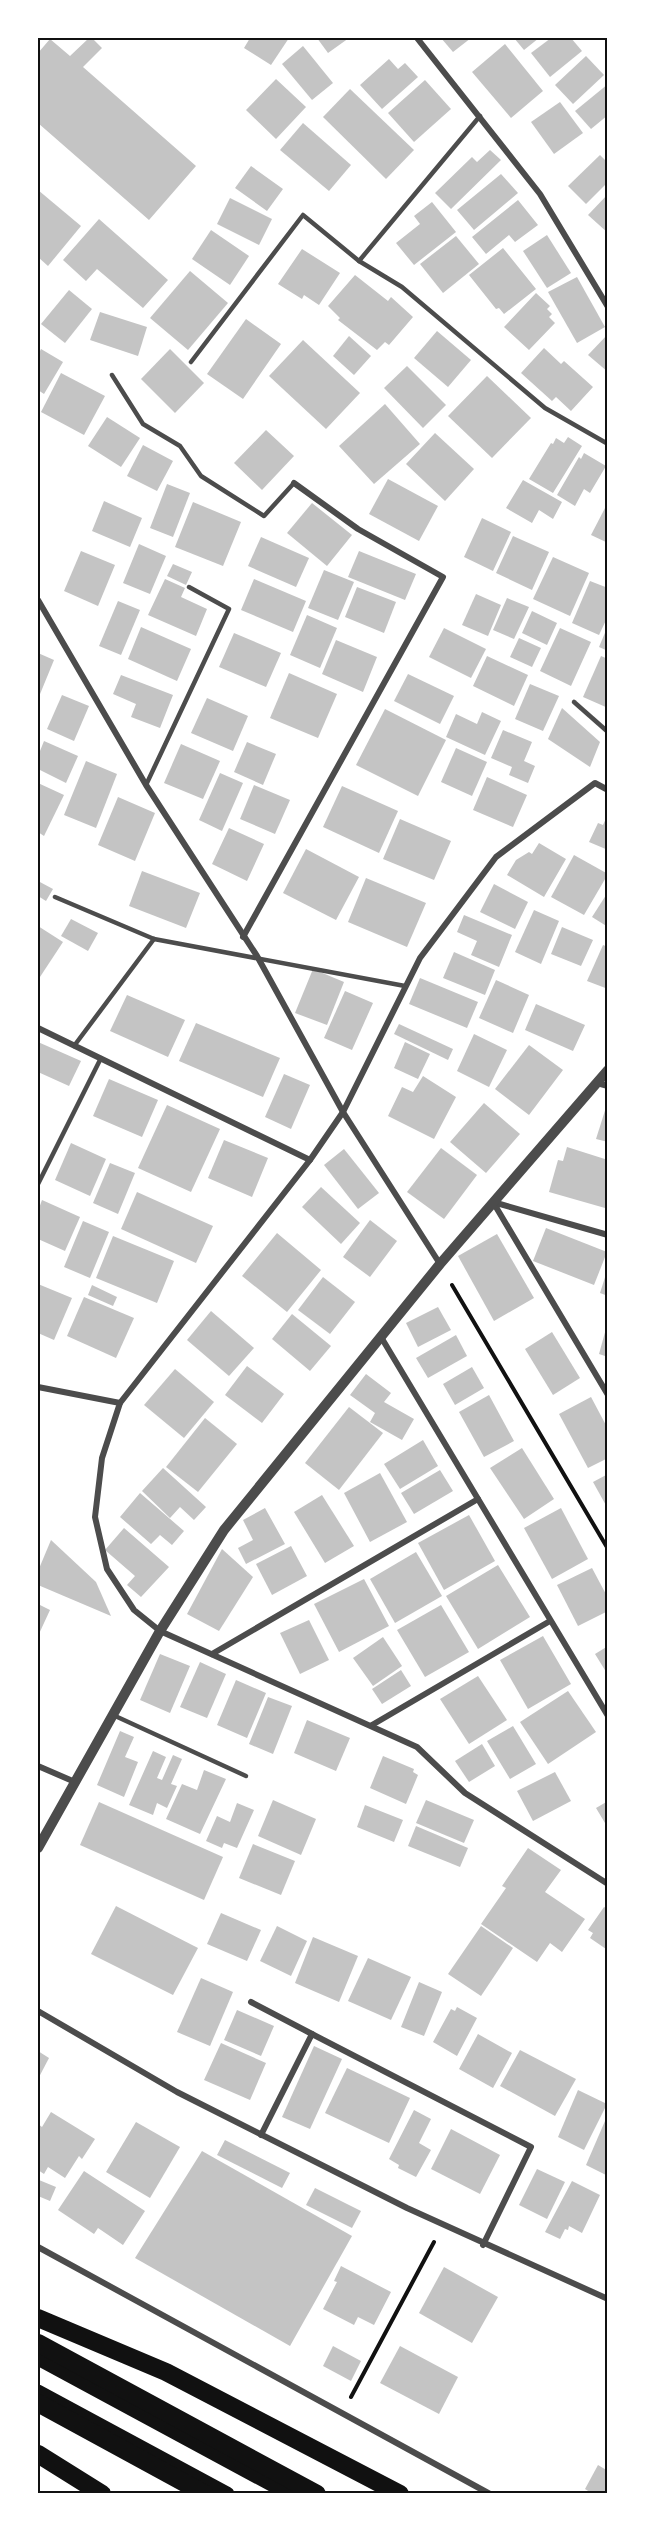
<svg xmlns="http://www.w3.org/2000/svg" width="645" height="2531" font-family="'Source Serif 4',serif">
	<rect width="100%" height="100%" fill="#fff"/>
	<g fill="#c4c4c4">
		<polygon points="89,38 92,38 102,48 83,67 196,166 149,220 38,123 38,53 50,39 70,56"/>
		<polygon points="250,38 289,38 271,65 244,48"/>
		<polygon points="317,38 349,38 328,53"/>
		<polygon points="441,38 471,38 453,52"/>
		<polygon points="514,38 539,38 524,50"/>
		<polygon points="551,38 571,38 582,51 550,77 531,53"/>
		<polygon points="505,44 543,91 511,118 472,72"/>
		<polygon points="303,46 333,83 312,100 282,64"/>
		<polygon points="586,56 604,75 573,104 555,85"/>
		<polygon points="389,59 398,69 405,63 418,77 382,109 360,85"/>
		<polygon points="276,79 306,107 276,139 246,110"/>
		<polygon points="425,80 451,109 414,142 388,113"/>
		<polygon points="608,84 608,115 591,129 575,111"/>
		<polygon points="350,89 414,150 386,179 323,117"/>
		<polygon points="560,102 583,133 554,154 531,122"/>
		<polygon points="303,123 351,165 329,191 280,150"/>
		<polygon points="490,150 501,160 451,209 435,193 472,157 477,162"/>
		<polygon points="600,155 608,163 608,182 586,204 568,186"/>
		<polygon points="251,166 283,189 267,211 235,188"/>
		<polygon points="501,174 518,193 474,230 457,210"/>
		<polygon points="38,190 81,226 48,266 38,257"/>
		<polygon points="608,194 608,233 588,215"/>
		<polygon points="230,198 272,219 259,245 217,224"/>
		<polygon points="518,200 538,225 515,242 509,235 486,254 472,237"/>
		<polygon points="432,202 456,232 414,265 396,243 420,224 414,216"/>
		<polygon points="99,219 168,280 143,308 97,269 86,281 63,260"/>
		<polygon points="211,230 249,256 230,285 192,259"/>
		<polygon points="547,235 571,273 547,288 523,251"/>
		<polygon points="456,236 479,264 443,293 420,264"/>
		<polygon points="503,248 536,289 504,314 499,308 496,309 469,275"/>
		<polygon points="302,249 340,273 319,305 304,295 302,299 278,284"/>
		<polygon points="190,271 228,303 188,350 150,318"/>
		<polygon points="355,275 388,301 391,297 413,317 389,345 385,342 377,350 338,320 340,318 328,306"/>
		<polygon points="577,277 605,327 577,343 548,292"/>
		<polygon points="69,290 92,309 65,343 41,324"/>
		<polygon points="536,293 550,306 547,309 552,314 549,317 555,323 529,350 504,327"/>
		<polygon points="100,312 147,327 138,356 90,340"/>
		<polygon points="246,319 281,344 243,399 207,374"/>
		<polygon points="437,331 471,360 448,387 414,358"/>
		<polygon points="608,334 608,372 588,355"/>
		<polygon points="349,336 371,356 354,375 333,356"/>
		<polygon points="303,340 360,393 326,429 269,376"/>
		<polygon points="544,348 561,364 564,361 593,387 571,411 556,397 552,401 521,373"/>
		<polygon points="41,349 63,362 44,394 38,390 38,355"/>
		<polygon points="170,349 204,383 175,413 141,379"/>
		<polygon points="407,366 446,405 423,428 384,388"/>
		<polygon points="61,373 105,396 84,435 41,412"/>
		<polygon points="487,376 531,418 492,458 448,416"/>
		<polygon points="385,404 420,444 374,484 339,446"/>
		<polygon points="107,417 140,438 121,467 88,446"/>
		<polygon points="266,430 294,456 262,490 234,463"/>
		<polygon points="435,433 474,469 445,501 406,464"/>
		<polygon points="568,437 582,446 553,493 529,479 551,443 553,444 556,438 564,443"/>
		<polygon points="143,445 173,461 157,491 127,476"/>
		<polygon points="584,453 606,466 590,493 584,489 575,506 557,495 579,457 581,459"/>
		<polygon points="388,479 438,506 419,541 369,514"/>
		<polygon points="523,480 562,502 553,519 539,510 532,523 506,508"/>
		<polygon points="167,484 190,493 173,537 150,528"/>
		<polygon points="104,501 142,518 130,547 92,531"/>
		<polygon points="193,502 241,522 223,566 175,547"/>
		<polygon points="312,503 352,535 327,566 287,533"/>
		<polygon points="605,508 608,509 608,543 591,535"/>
		<polygon points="482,518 511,532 493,571 464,557"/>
		<polygon points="513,536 549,552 532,590 496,573"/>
		<polygon points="261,537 309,558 296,587 248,566"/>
		<polygon points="139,544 166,556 150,594 123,583"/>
		<polygon points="81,551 115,565 98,606 64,591"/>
		<polygon points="359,551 416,574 405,600 348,577"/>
		<polygon points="553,557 589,573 570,616 533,599"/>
		<polygon points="173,564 192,572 186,585 167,576"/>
		<polygon points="324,570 354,582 338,620 308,608"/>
		<polygon points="165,579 185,588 181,597 207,609 196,636 148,615"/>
		<polygon points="254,579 306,601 293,632 241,610"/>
		<polygon points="590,581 608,588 608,616 599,635 572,623"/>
		<polygon points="357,587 396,602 384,633 345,617"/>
		<polygon points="476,594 501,605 488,636 462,625"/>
		<polygon points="507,598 529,607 514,639 493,630"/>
		<polygon points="118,601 140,610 121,655 99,646"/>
		<polygon points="532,611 557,623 547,645 522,633"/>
		<polygon points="307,615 337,628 320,668 290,655"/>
		<polygon points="141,627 191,649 177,681 128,659"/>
		<polygon points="444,628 486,649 471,678 429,657"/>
		<polygon points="560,628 591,642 571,686 540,671"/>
		<polygon points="607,628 608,628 608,651 599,647"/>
		<polygon points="234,633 281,653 266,687 219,667"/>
		<polygon points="519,638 541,648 532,667 510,657"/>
		<polygon points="336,640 377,657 363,692 322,674"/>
		<polygon points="38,653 54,660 38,699"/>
		<polygon points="487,656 528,675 514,706 473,686"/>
		<polygon points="601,656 608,659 608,708 583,697"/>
		<polygon points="289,673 337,694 318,738 270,718"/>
		<polygon points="408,674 454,696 440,724 394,701"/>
		<polygon points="121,675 173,695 160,728 131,717 136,704 113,694"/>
		<polygon points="530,684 559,696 543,731 515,719"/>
		<polygon points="62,695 89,706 74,741 47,729"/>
		<polygon points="207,698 248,716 233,751 191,733"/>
		<polygon points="562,708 600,742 590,767 548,739"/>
		<polygon points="385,709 446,740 418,796 356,765"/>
		<polygon points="482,712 501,721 485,755 446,737 456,714 477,724"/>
		<polygon points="503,730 532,742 524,761 535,766 528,783 509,775 512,767 491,758"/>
		<polygon points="44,741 78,756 66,783 38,769 38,756"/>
		<polygon points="247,742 276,754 263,785 234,772"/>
		<polygon points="181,744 220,761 203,799 164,783"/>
		<polygon points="456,748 487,762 472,796 441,782"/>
		<polygon points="86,761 117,774 96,828 64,815"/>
		<polygon points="220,773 243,783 222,831 199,820"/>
		<polygon points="487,777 527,795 513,827 473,810"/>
		<polygon points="38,783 64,795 44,836 38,832"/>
		<polygon points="254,785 290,800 275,834 240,819"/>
		<polygon points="342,786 398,811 379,853 323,827"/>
		<polygon points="118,797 155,813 135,861 98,845"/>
		<polygon points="608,814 608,850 589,842 598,823 603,825"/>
		<polygon points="400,819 451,841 434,880 383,859"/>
		<polygon points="229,828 264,844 247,881 212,864"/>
		<polygon points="539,843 566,859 544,897 507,875 516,860 529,852 532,854"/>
		<polygon points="306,849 359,877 336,920 283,893"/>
		<polygon points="574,855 608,874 584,915 551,897"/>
		<polygon points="142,871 200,893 186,928 129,906"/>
		<polygon points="366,878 426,903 407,947 348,922"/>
		<polygon points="38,881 53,889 46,901 38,896"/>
		<polygon points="494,884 528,902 515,929 480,912"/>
		<polygon points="608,892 608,927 592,917"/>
		<polygon points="534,910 559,921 541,964 515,952"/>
		<polygon points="464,915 512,935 499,967 471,955 477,941 457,932"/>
		<polygon points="71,919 98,933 88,951 61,936"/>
		<polygon points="38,926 63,942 38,980"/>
		<polygon points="562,927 593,940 581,966 551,954"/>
		<polygon points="603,945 608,947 608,989 587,981"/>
		<polygon points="454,952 495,970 485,995 443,978"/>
		<polygon points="313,969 344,982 327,1025 295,1013"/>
		<polygon points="420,978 478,1002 467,1028 409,1004"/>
		<polygon points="496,980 529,995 513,1033 479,1018"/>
		<polygon points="345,991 373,1003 352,1050 324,1038"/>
		<polygon points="127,995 185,1020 168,1057 110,1031"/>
		<polygon points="536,1004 585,1025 573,1051 525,1030"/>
		<polygon points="196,1023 280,1058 263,1097 179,1061"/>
		<polygon points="399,1024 453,1049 448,1060 394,1034"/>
		<polygon points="474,1034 507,1050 489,1087 457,1071"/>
		<polygon points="38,1042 81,1061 69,1086 38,1072"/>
		<polygon points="405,1042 430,1054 418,1079 394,1068"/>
		<polygon points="529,1045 563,1070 529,1115 495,1089"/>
		<polygon points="284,1074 310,1085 291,1129 265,1117"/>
		<polygon points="423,1076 456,1097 434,1139 388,1116 402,1087 413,1092"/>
		<polygon points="109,1079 158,1100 142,1137 93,1116"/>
		<polygon points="608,1101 608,1142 596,1139"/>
		<polygon points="484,1103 520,1134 486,1173 450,1142"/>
		<polygon points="167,1105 220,1129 191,1192 138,1168"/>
		<polygon points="224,1140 268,1158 252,1197 208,1178"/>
		<polygon points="71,1143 106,1159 90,1196 55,1180"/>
		<polygon points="567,1147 608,1160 608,1200 605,1208 549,1192 558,1160 563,1161"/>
		<polygon points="441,1148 477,1175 444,1219 407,1192"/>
		<polygon points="344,1149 379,1193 358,1209 324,1165"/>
		<polygon points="110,1163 135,1173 118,1214 93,1203"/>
		<polygon points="321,1187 360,1223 341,1244 302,1207"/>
		<polygon points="137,1192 213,1226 196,1263 121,1229"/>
		<polygon points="42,1200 80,1217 65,1251 38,1239 38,1211"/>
		<polygon points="370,1220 397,1241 370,1277 343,1257"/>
		<polygon points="83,1221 109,1232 90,1278 64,1267"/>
		<polygon points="546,1228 607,1252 594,1285 533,1261"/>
		<polygon points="277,1233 321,1270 287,1312 242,1276"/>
		<polygon points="497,1234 534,1298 494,1321 458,1256"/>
		<polygon points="113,1236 174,1261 157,1303 96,1278"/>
		<polygon points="607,1271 608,1271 608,1296 600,1293"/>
		<polygon points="323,1277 355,1302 330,1334 298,1310"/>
		<polygon points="38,1284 72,1298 54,1340 38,1333"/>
		<polygon points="92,1285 117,1297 113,1306 88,1295"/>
		<polygon points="84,1297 134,1318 116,1358 67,1336"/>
		<polygon points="438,1307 451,1330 418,1347 406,1323"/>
		<polygon points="211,1311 254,1348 229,1376 187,1340"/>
		<polygon points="292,1314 331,1346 310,1371 272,1339"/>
		<polygon points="607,1325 608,1325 608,1357 599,1354"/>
		<polygon points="552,1332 580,1378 553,1395 525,1349"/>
		<polygon points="456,1335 467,1356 428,1378 416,1358"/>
		<polygon points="247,1366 284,1394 262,1423 225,1395"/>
		<polygon points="472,1367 484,1388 455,1405 443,1384"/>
		<polygon points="175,1369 214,1402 184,1438 144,1405"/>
		<polygon points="366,1374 391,1393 384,1402 414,1419 402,1440 370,1422 375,1413 350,1395"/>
		<polygon points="489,1395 514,1441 484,1457 459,1412"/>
		<polygon points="591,1397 608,1429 608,1458 588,1468 559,1414"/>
		<polygon points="349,1407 383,1433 339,1490 305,1463"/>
		<polygon points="205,1418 237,1444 198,1492 166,1467"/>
		<polygon points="423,1440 438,1466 400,1489 384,1464"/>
		<polygon points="522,1448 554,1499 524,1519 490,1468"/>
		<polygon points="163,1468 206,1507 194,1520 180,1507 170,1518 142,1491"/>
		<polygon points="440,1470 453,1491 414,1514 401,1493"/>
		<polygon points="380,1473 407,1522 370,1542 344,1493"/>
		<polygon points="608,1474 608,1509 593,1482"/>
		<polygon points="140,1493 184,1531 172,1545 160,1535 151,1544 120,1517"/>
		<polygon points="322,1495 354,1546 325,1563 294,1512"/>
		<polygon points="265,1508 285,1544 246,1564 238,1548 253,1540 243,1520"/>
		<polygon points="561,1508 588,1559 552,1579 524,1528"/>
		<polygon points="469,1515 495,1561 444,1590 418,1543"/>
		<polygon points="124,1528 169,1567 141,1597 127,1585 135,1576 105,1550"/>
		<polygon points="51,1540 96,1582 111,1616 38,1585 38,1571"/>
		<polygon points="291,1546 307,1576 272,1595 256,1564"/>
		<polygon points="222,1549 253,1577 219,1631 187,1614"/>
		<polygon points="416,1552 442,1596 395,1623 370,1579"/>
		<polygon points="498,1565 530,1617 478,1649 446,1596"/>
		<polygon points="592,1568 608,1598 608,1611 578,1626 557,1585"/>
		<polygon points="364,1579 389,1626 339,1652 314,1604"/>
		<polygon points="38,1604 50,1610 38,1636"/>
		<polygon points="441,1605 469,1652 425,1677 397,1630"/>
		<polygon points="309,1620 329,1660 300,1674 280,1633"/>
		<polygon points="543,1636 571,1684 528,1709 500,1660"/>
		<polygon points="383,1637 402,1666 373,1686 353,1658"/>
		<polygon points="608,1646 608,1675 595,1654"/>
		<polygon points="160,1654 190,1666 170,1713 140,1700"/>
		<polygon points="200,1662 226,1674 207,1718 180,1707"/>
		<polygon points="401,1670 411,1686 382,1704 372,1689"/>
		<polygon points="478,1676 507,1720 469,1744 440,1699"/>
		<polygon points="236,1680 266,1693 247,1738 217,1725"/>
		<polygon points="568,1691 596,1732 548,1764 520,1722"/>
		<polygon points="268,1697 292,1706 273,1754 249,1744"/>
		<polygon points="307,1720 350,1738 336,1771 294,1753"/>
		<polygon points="513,1726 536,1764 510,1779 487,1741"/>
		<polygon points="120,1731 134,1737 125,1757 138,1762 124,1797 97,1785"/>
		<polygon points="482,1744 495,1766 469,1782 455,1761"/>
		<polygon points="153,1751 166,1757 157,1778 162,1780 173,1755 182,1759 171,1784 177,1786 167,1808 157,1803 153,1815 129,1805"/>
		<polygon points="383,1756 414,1769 413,1772 418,1775 406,1804 370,1788"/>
		<polygon points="204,1770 226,1779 200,1834 166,1819 182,1784 197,1790"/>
		<polygon points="555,1772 571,1801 533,1821 517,1791"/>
		<polygon points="273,1800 316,1819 301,1855 258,1836"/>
		<polygon points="426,1800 474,1820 464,1843 416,1823"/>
		<polygon points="608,1801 608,1828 596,1808"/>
		<polygon points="99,1802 223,1857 204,1900 80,1845"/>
		<polygon points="237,1803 254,1810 237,1848 224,1843 222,1848 206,1841 217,1816 230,1822"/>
		<polygon points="365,1805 403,1820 394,1842 357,1827"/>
		<polygon points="416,1826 468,1848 460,1867 408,1846"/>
		<polygon points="253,1844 295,1861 281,1895 239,1878"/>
		<polygon points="528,1848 561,1870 545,1892 585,1919 562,1952 550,1943 537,1962 481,1924 506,1888 502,1886"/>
		<polygon points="116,1906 198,1948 173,1995 91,1954"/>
		<polygon points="604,1907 608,1909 606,1949 590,1938 593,1933 588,1930"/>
		<polygon points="221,1913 261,1930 247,1961 207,1944"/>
		<polygon points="277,1926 307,1941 291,1976 260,1961"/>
		<polygon points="481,1926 513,1948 481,1996 448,1974"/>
		<polygon points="313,1937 358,1956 339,2002 295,1983"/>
		<polygon points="368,1958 411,1977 391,2020 348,2001"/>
		<polygon points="201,1978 233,1992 210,2046 177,2032"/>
		<polygon points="419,1982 442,1992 424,2036 401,2027"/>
		<polygon points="457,2007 477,2018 457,2056 433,2042 451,2009 455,2011"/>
		<polygon points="237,2010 274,2026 261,2056 224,2040"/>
		<polygon points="478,2034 512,2053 493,2088 459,2069"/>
		<polygon points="221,2043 266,2063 250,2100 204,2080"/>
		<polygon points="314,2046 342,2059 310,2129 282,2117"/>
		<polygon points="520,2050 576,2079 555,2116 500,2086"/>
		<polygon points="38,2051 49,2058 38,2079"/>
		<polygon points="347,2068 410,2098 389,2143 325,2113"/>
		<polygon points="578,2090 607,2104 584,2150 558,2137"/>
		<polygon points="414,2110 431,2119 419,2143 431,2150 416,2177 398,2168 399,2165 389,2159"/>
		<polygon points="51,2112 95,2139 82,2159 79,2156 65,2178 48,2167 44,2174 38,2170 38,2124 42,2127"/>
		<polygon points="608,2114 608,2176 586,2165"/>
		<polygon points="136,2122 180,2147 150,2198 106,2172"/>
		<polygon points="451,2129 500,2155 480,2194 431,2169"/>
		<polygon points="225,2140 290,2173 282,2188 217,2155"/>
		<polygon points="202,2151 352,2236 290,2346 135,2258"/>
		<polygon points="537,2169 565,2182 547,2219 519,2205"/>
		<polygon points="84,2171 145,2211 123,2245 98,2228 94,2234 58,2210"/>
		<polygon points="39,2180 56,2187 50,2201 38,2196"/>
		<polygon points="572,2181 600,2195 582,2233 569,2226 568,2230 565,2229 560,2239 545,2232"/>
		<polygon points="315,2188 361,2211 352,2228 306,2205"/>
		<polygon points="341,2266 391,2292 374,2325 358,2317 354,2325 323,2309 337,2282 334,2281"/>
		<polygon points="444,2267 498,2297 472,2343 419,2313"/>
		<polygon points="333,2346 361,2361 351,2381 323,2366"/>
		<polygon points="400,2346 458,2377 439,2414 380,2383"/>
		<polygon points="598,2465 608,2471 608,2488 604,2494 593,2494 585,2489"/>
	</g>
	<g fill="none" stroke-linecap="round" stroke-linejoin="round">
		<g stroke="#111" stroke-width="4">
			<polyline points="452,1285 608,1549"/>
			<polyline points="351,2397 434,2242"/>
		</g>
		<g stroke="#4c4c4c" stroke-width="4.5">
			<polyline points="359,261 480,116"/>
			<polyline points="191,362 303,215 359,261 402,287 545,408 608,444"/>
			<polyline points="112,375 143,424 180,446 201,476 264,516 294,483"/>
			<polyline points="574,702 608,732"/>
			<polyline points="146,785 229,609 189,587"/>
			<polyline points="55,897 154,939 405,986"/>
			<polyline points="74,1046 154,939"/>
			<polyline points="38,1184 101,1058"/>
			<polyline points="113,1715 246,1776"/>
		</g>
		<g stroke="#4c4c4c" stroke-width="6">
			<polyline points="417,38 540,194 608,307"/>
			<polyline points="38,600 146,785 257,956 343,1112 440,1264"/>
			<polyline points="243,937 443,577 358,529 294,483"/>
			<polyline points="38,1028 310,1160"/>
			<polyline points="597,1083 608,1086"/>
			<polyline points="608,1235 493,1202 608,1395"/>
			<polyline points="381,1337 608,1716"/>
			<polyline points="38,1387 120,1403 102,1458 95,1517 107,1569 134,1610 160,1631 417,1747 465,1793 608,1884"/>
			<polyline points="120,1403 310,1160 343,1112 420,958 496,857 595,783 608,790"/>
			<polyline points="212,1654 478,1499"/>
			<polyline points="372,1725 550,1621"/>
			<polyline points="38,1766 75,1782"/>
			<polyline points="251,2002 312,2034"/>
			<polyline points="38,2011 177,2092 407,2208 608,2299"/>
			<polyline points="261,2135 312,2034 531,2147 483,2245"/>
			<polyline points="38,2247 490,2494"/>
		</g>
		<polyline stroke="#4c4c4c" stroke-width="10" points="38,1848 160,1631 224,1530 440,1264 608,1070"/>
		<g stroke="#111" stroke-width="15">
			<polyline points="38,2358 290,2494"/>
			<polyline points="38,2392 227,2494"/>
		</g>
		<g stroke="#111" stroke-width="18">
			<polyline points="38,2318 166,2372 400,2494"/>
			<polyline points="38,2343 317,2494"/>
			<polyline points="38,2403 205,2494"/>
			<polyline points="38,2454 102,2494"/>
		</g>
	</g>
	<rect width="645" height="2531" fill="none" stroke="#ffffff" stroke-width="78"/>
	<rect x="39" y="39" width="567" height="2453" fill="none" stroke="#111" stroke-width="2"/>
</svg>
